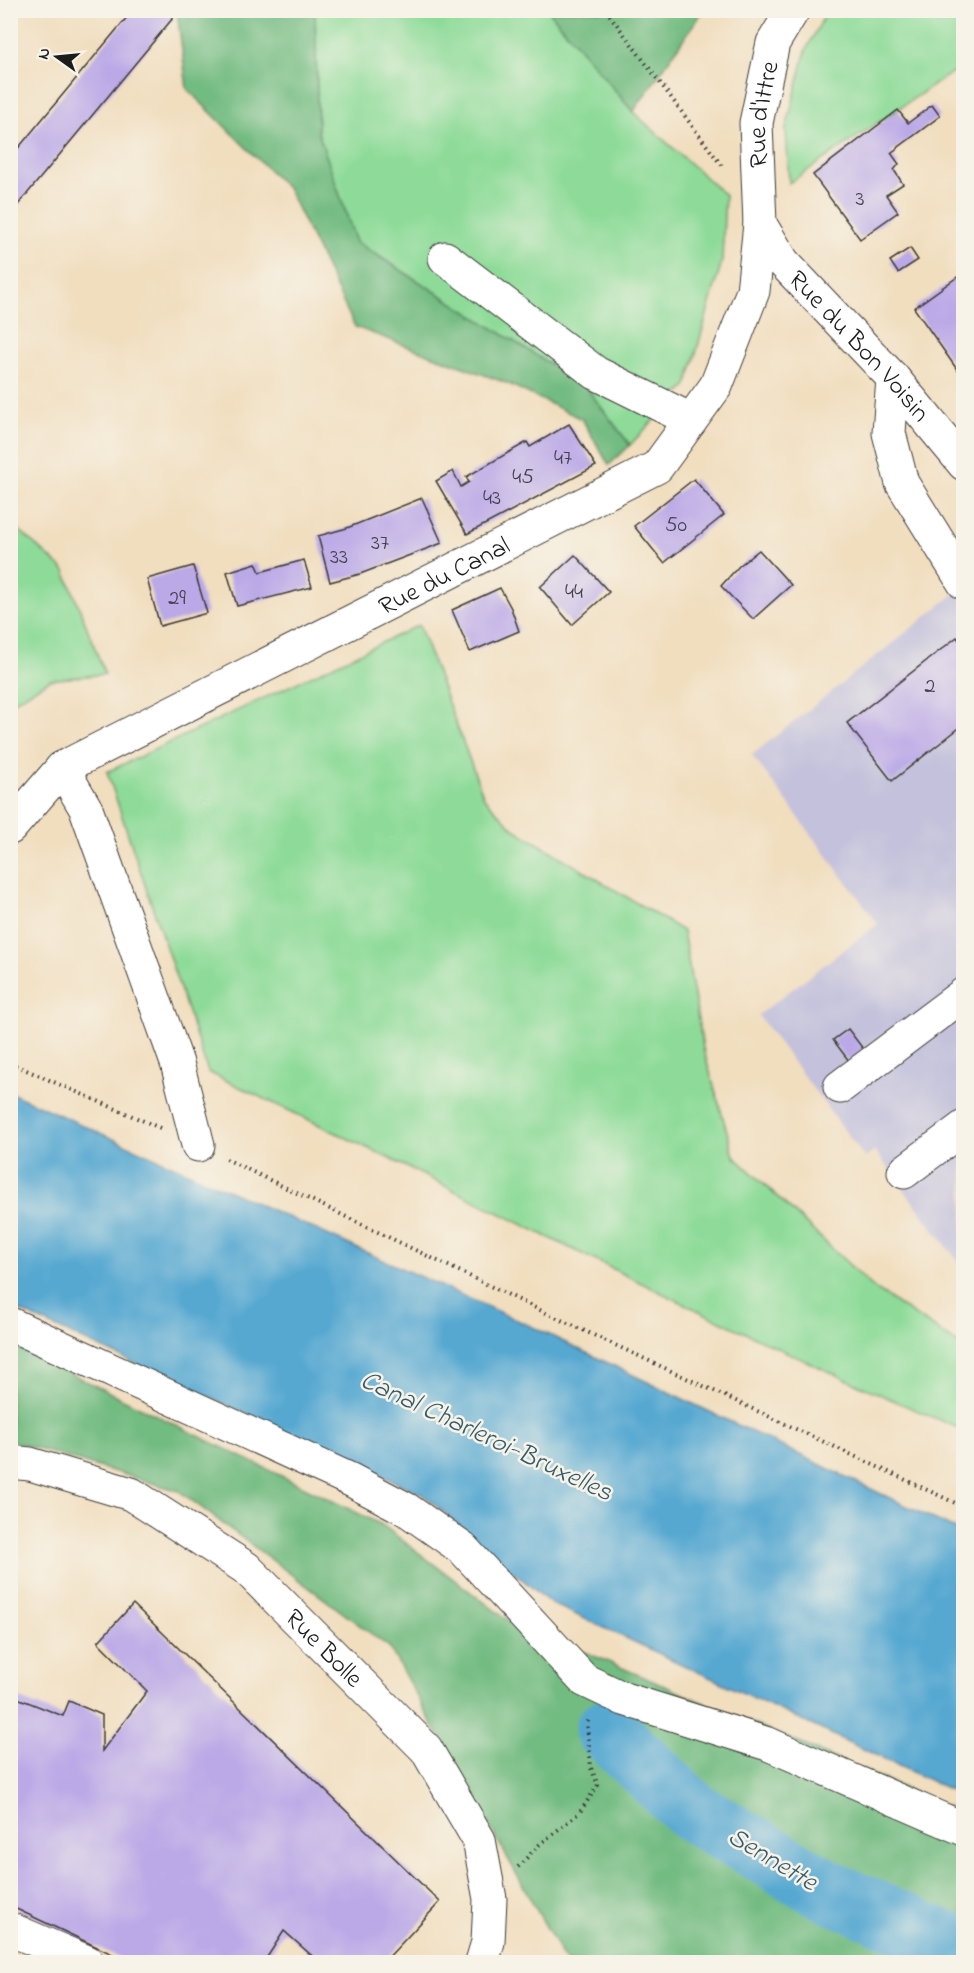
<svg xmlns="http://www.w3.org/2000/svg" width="974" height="1973" font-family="'Indie Flower',sans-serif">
	<rect width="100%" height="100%" fill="#f7f3e8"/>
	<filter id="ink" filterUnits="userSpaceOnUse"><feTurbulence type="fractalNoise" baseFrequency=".0167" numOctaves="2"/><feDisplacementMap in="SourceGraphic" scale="12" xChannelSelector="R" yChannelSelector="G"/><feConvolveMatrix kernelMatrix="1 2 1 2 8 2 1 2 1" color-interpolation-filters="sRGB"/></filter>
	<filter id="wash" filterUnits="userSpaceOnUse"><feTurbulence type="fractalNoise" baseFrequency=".008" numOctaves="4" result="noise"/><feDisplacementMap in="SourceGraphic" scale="24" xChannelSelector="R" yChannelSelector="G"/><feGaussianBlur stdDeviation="1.35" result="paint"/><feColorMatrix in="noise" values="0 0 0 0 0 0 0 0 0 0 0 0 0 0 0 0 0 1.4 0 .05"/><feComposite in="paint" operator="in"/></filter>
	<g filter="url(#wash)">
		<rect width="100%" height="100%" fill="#f1debf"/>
		<polygon fill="#c3c1db" points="963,587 963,1268 875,1151 865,1158 758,1015 878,924 752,755"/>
		<g fill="#8edb99" stroke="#557c5a" stroke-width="1.5">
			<polygon points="315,11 549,11 633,112 725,195 722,261 687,385 630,445 585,386 356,242 318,132"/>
			<polygon points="827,11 963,11 963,65 789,183 786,129 806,50"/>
			<polygon points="10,522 65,571 105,674 50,680 11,703"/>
			<path d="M419,625L484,798L514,829L683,931L703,1048L734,1156L875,1289L963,1347V1430C783,1355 608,1267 433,1180C359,1143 283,1108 208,1072L107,772Z"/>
		</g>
		<g fill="#72bb81" stroke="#476c4e" stroke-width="1.5">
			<polygon points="177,11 315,11 318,132 356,242 585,386 630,445 609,465 582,419 509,384 355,327 288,189 187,89"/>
			<polygon points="549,11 703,11 633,112"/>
			<polygon points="10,1344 382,1525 505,1618 963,1813 963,1962 566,1962 389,1647 179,1491 11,1441"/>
		</g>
		<polygon fill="#56a8d1" stroke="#396276" stroke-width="1.5" points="11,1093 537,1329 963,1533 963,1796 549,1602 422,1494 11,1307"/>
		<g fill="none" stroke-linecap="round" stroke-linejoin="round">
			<polyline stroke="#56a8d1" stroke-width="62" points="606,1730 692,1811 828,1891 964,1950"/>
		</g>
		<g id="blocks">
			<g fill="#baa8e7">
				<polygon points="133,10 165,10 173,18 17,206 10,201 10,158"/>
				<polygon points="932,105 940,116 891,153 899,164 894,170 903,184 886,195 898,212 860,239 813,175 898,110 908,123"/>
				<polygon points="910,248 918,260 898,273 890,261"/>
				<polygon points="963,273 963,378 914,308"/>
				<polygon points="569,424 596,466 467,534 436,481 453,471 461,487 469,482 466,477 527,442 530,447"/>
				<polygon points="694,479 724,515 664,563 634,526"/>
				<polygon points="422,498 442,543 360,574 330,582 318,536 347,528"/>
				<polygon points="759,550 791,585 753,619 721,586 739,566"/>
				<polygon points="575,555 609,592 572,625 540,587"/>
				<polygon points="304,560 312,587 237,606 227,572 256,563 260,572"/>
				<polygon points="193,566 207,613 160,626 147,579"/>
				<polygon points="500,588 511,608 519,631 470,652 452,610"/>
				<polygon points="957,637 963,646 963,725 892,781 847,723"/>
				<polygon points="848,1029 864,1050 849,1061 833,1040"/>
				<polygon points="133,1604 440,1902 384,1962 319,1962 284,1931 264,1962 129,1962 10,1906 10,1695 63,1716 69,1701 102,1715 102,1751 147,1691 98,1642"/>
			</g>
		</g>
	</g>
	<g filter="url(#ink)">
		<use href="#blocks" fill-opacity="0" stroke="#3c3934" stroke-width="1.5"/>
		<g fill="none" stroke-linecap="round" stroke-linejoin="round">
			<g stroke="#3c3934" stroke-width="35">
				<g id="minor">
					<path id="s1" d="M760,224L783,262L893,378L964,464"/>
					<polyline points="445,258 596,373 691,420"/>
					<polyline points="893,378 889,433 902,483 964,583"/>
					<polyline points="62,768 86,809 177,1063 198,1145"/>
					<path id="s2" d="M10,828L62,768L657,467L716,386L753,291L760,224L756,123L773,43L793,10"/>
					<polyline points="840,1087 964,994"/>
					<polyline points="904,1172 964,1127"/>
					<polyline points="10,1324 351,1480 406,1509 463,1549 584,1680 624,1699 768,1744 964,1829"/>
					<path id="s3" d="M10,1462L30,1464L131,1494L246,1568L426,1749L479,1840L490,1899L488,1942L482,1962"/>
					<polyline points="10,1929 87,1962"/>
				</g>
			</g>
			<g stroke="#3c3934" stroke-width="4" stroke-dasharray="1.5 4.5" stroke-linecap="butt">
				<polyline points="606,10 722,166"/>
				<polyline points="10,1063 160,1128"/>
				<polyline points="226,1159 544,1312 964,1507"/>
				<polyline points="518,1867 539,1845 580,1812 598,1785 591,1768 587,1724 589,1718"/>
			</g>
			<use href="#minor" stroke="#fff" stroke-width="33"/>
		</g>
	</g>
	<g text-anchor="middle" stroke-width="5" stroke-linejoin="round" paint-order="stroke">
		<g font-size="22" fill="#443f4f">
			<text x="860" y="205">3</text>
			<text x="563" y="464">47</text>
			<text x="523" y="483">45</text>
			<text x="492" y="504">43</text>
			<text x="676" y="531">50</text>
			<text x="380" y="549">37</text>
			<text x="339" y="563">33</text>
			<text x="574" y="598">44</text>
			<text x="177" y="604">29</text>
			<text x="930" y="692">2</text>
		</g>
		<g font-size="26" fill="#1c1c1c" stroke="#f7f3e8">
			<text dy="9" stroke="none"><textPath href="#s2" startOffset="1126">Rue d'Ittre</textPath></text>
			<text dy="9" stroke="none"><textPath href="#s1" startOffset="158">Rue du Bon Voisin</textPath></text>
			<text dy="9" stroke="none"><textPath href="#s2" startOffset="507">Rue du Canal</textPath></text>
			<text dy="9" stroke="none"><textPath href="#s3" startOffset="374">Rue Bolle</textPath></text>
		</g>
		<g font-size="27" font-style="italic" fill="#365b6d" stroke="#f7f3e8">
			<text transform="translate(487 1435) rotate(25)" y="9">Canal Charleroi-Bruxelles</text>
			<text transform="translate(773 1858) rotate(31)" y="9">Sennette</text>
		</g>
	</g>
	<rect width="974" height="1973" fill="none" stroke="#f7f3e8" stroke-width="36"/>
	<g transform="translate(57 57) rotate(285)" stroke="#f7f3e8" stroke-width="4.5" paint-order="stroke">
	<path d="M0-4.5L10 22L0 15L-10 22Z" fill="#1c1c1c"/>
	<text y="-9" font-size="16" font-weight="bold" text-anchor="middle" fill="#1c1c1c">N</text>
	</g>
</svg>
